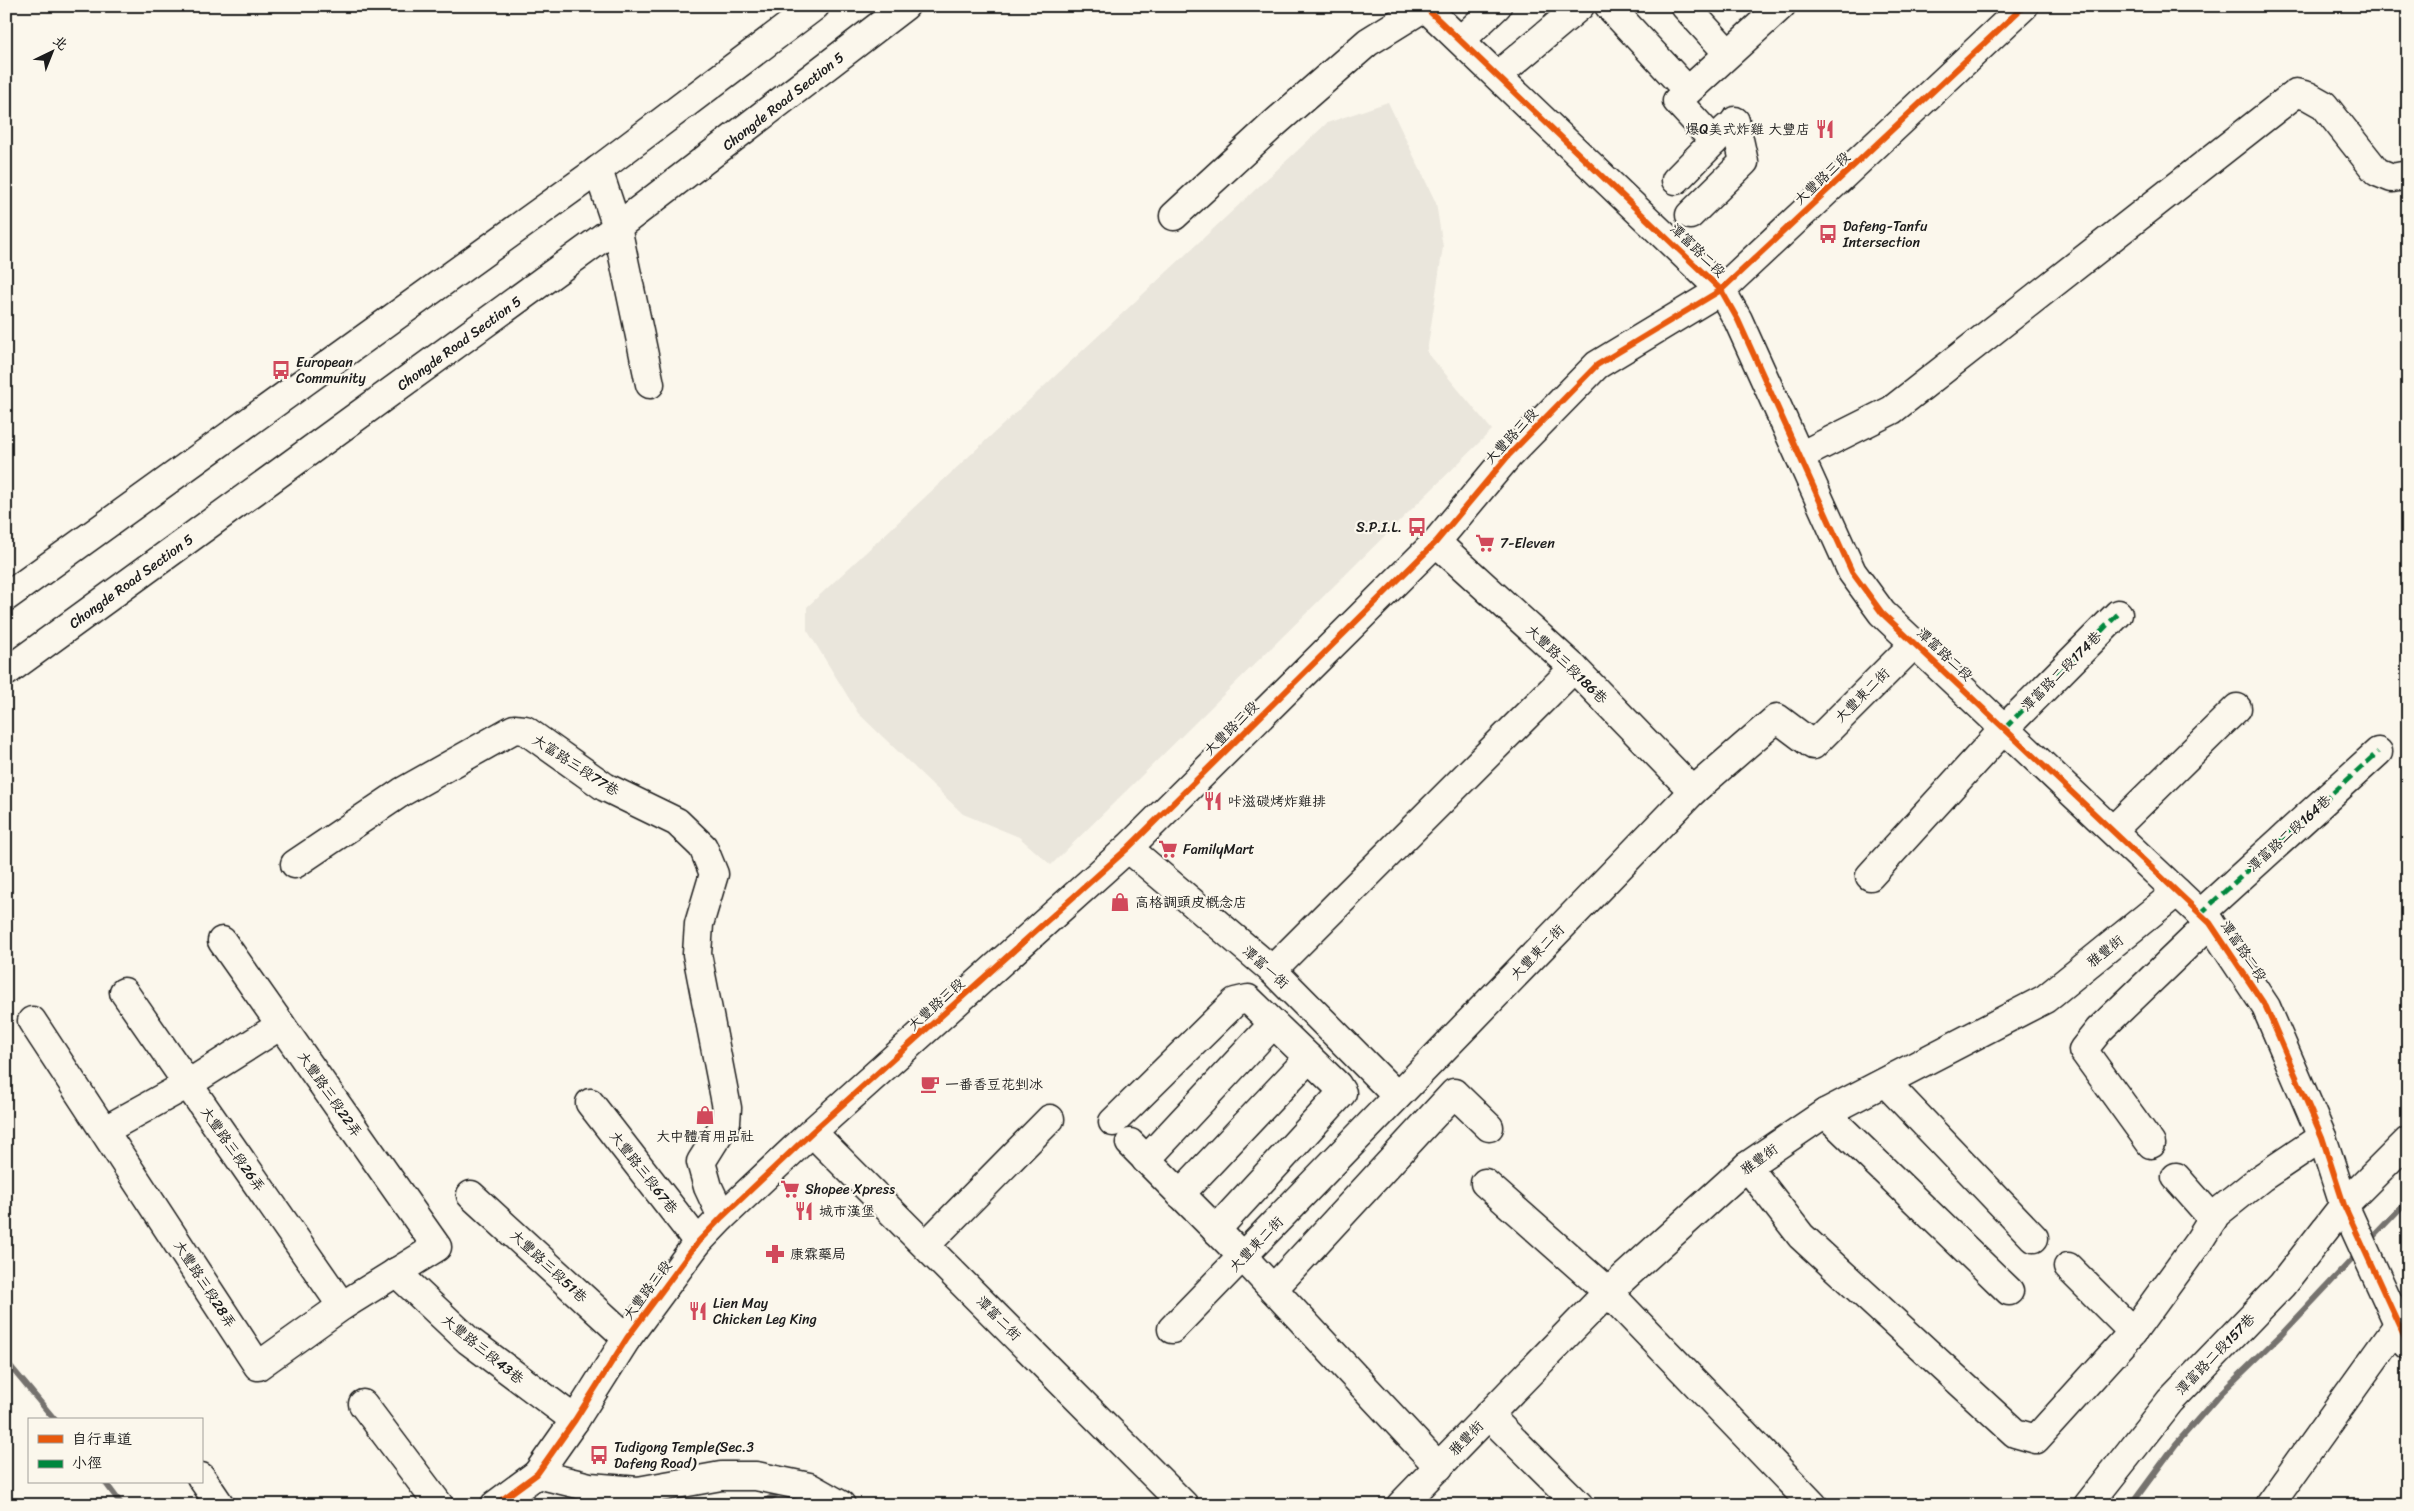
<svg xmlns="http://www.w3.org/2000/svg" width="2414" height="1511" font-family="Sriracha,'LXGW WenKai TC',sans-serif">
	<rect width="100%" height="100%" fill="#fbf7ec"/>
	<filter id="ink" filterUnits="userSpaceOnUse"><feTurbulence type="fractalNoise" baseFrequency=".02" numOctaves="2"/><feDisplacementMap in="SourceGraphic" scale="10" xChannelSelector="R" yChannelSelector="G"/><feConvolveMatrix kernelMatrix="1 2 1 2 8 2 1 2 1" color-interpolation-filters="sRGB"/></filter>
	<g filter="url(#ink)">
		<polygon fill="#eae6dc" points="1388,102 1436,203 1443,247 1427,352 1492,430 1051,865 1019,837 963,814 858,713 807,630 807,607 1327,123"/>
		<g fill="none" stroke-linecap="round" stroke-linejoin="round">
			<g stroke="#74726e" stroke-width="6">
				<polyline points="2369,1241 2408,1200"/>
				<polyline points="6,1361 55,1420"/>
				<polyline points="105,1482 122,1505"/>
				<polyline points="759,1505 783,1490"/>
				<polyline points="2131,1505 2176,1444 2221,1393 2282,1334 2359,1252"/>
			</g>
			<g stroke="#1c1c1c" stroke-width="31">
				<g id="minor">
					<polyline points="1424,6 1721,290 1738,320 1852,572 1882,613 2210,923 2266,1007 2322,1137 2344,1205 2408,1345"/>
					<polyline points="1609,6 1687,90"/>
					<polyline points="1685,6 1728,53"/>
					<polyline points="1461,40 1497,6"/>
					<polyline points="1498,75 1580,6"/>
					<polyline points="1714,141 1677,101 1781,6"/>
					<polyline points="598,170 617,227 650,384"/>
					<polyline points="1676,180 1727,128"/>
					<polyline points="1690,215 1744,162 1735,121"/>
					<polyline points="1174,216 1275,123 1368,42 1426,6"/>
					<polyline points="1800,456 1892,410 2296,93 2308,96 2324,105 2377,172 2392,178 2408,175"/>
					<polyline points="1436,542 1574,668 1693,791"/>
					<polyline points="6,597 598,170 815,6"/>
					<polyline points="6,672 617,227 905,6"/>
					<polyline points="2113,830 2237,708"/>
					<polyline points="1128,848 1272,970 1397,1096"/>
					<polyline points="295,864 402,792 514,729 525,730 605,787 677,822 703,847 714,874 699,924 697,954 727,1108 726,1122 701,1162 708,1187 722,1217"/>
					<polyline points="1870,876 2005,728 2118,614"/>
					<polyline points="2200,914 2378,752"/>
					<polyline points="1272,970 1574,668"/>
					<polyline points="124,992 342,1306"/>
					<polyline points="32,1021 258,1366 342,1306 437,1247 222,941"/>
					<polyline points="1886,1083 2034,1238"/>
					<polyline points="590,1103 698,1242"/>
					<polyline points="1825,1113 2009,1291"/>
					<polyline points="1113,1122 1235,1002 1248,999 1337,1085 1342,1093 1216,1230"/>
					<polyline points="105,1130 188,1084 281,1025"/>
					<polyline points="812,1132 1184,1505"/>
					<polyline points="1130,1143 1243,1257 1439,1467"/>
					<polyline points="2151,1144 2083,1050 2099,1030 2210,923"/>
					<polyline points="1146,1160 1273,1024"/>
					<polyline points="1747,1166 1801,1236 2015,1433 2036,1439 2133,1332 2199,1241 2216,1214 2261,1178 2322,1137"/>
					<polyline points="2176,1177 2213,1219"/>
					<polyline points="1485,1183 1608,1292 1813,1505"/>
					<polyline points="1180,1194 1309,1058"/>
					<polyline points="471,1195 627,1338"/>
					<polyline points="926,1245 1050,1119"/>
					<polyline points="2068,1267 2133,1332"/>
					<polyline points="396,1272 468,1340 575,1420"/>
					<polyline points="1273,1289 1454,1093 1489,1127"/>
					<polyline points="1172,1329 1693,791 1777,718 1813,745 1915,643"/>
					<polyline points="363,1404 439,1505"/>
					<polyline points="1488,1415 1579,1505"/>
					<polyline points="537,1474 590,1487 638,1491 721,1476 756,1476 809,1487 841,1505"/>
					<polyline points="201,1477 220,1505"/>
					<polyline points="495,1505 537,1474 575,1420 627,1338 698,1242 722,1217 812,1132 1128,848 1436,542 1508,456 1597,365 1721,290 2024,6"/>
					<polyline points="1401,1505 1608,1292 1747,1166 1825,1113 2045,999 2177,892"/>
					<polyline points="2088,1505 2170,1401 2282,1285 2344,1205 2408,1141"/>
					<polyline points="2269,1505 2398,1325"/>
				</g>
			</g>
			<use href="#minor" stroke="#fbf7ec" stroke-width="28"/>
			<g stroke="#00873e" stroke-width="5" stroke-dasharray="10 5" stroke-linecap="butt">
				<polyline points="2005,728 2118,614"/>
				<polyline points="2200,914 2378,752"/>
			</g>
			<g stroke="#fbf7ec" stroke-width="9">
				<g id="cycleway">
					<polyline points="1424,6 1721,290 1738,320 1852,572 1882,613 2210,923 2266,1007 2322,1137 2344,1205 2408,1345"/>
					<polyline points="495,1505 537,1474 575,1420 627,1338 698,1242 722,1217 812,1132 1128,848 1436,542 1508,456 1597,365 1721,290 2024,6"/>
				</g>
			</g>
			<use href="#cycleway" stroke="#e8590c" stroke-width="6"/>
		</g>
	</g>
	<defs>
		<g id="restaurant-bare" transform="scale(1.5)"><path d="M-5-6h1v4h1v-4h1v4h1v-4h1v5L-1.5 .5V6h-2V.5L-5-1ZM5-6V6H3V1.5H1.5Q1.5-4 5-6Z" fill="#d1495b" stroke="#fbf7ec" stroke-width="2.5" paint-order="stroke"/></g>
		<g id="bus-bare" transform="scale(1.5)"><path d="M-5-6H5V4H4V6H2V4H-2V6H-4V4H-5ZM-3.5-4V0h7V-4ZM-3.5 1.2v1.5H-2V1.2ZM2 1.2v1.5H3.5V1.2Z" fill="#d1495b" stroke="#fbf7ec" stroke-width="2.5" paint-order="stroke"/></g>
		<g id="supermarket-bare" transform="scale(1.5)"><path d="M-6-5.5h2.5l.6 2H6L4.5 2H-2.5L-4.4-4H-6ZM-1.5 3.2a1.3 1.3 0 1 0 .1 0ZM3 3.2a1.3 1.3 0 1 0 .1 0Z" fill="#d1495b" stroke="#fbf7ec" stroke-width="2.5" paint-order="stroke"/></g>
		<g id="shop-bare" transform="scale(1.5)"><path d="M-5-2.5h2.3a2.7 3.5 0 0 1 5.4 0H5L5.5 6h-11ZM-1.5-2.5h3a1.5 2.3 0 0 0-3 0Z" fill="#d1495b" stroke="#fbf7ec" stroke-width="2.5" paint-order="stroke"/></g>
		<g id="cafe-bare" transform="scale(1.5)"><path d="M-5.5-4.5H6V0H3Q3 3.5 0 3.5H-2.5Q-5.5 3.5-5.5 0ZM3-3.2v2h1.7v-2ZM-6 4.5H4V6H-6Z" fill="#d1495b" stroke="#fbf7ec" stroke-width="2.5" paint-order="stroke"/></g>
		<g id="pharmacy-bare" transform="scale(1.5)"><path d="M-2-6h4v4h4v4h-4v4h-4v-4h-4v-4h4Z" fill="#d1495b" stroke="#fbf7ec" stroke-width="2.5" paint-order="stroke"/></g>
	</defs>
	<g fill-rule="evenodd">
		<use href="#restaurant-bare" x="1825" y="129"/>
		<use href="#bus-bare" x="1828" y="234"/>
		<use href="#bus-bare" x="281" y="370"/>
		<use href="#bus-bare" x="1417" y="527"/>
		<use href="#supermarket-bare" x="1485" y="543"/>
		<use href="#restaurant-bare" x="1213" y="801"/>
		<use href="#supermarket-bare" x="1168" y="849"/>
		<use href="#shop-bare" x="1120" y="902"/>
		<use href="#cafe-bare" x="930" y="1084"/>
		<use href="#shop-bare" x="705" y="1115"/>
		<use href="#supermarket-bare" x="790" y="1189"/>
		<use href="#restaurant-bare" x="804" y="1211"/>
		<use href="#pharmacy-bare" x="775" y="1254"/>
		<use href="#restaurant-bare" x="698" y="1311"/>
		<use href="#bus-bare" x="599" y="1455"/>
	</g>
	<g text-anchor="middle" stroke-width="4.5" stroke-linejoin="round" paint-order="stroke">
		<g font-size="14" fill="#1c1c1c" stroke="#fbf7ec">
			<text transform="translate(783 101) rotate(-38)" y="5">Chongde Road Section 5</text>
			<text transform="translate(1822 178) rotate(-43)" y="5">大豐路三段</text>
			<text transform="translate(1698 250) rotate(44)" y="5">潭富路二段</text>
			<text transform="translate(459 343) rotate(-36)" y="5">Chongde Road Section 5</text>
			<text transform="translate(1511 436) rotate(-47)" y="5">大豐路三段</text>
			<text transform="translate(131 581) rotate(-36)" y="5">Chongde Road Section 5</text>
			<text transform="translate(1945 654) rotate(43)" y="5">潭富路二段</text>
			<text transform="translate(1567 664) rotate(44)" y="5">大豐路三段186巷</text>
			<text transform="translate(2061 671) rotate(-45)" y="5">潭富路二段174巷</text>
			<text transform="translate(1862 695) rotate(-45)" y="5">大豐東二街</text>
			<text transform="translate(1231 728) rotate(-45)" y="5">大豐路三段</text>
			<text transform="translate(576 765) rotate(33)" y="5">大富路三段77巷</text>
			<text transform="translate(2289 833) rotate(-42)" y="5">潭富路二段164巷</text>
			<text transform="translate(2105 951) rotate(-39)" y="5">雅豐街</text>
			<text transform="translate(2244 951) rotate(56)" y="5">潭富路二段</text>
			<text transform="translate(1537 952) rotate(-46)" y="5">大豐東二街</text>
			<text transform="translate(1266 967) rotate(42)" y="5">潭富一街</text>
			<text transform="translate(936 1004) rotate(-42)" y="5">大豐路三段</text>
			<text transform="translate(330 1094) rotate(55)" y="5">大豐路三段22弄</text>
			<text transform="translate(233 1149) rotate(55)" y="5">大豐路三段26弄</text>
			<text transform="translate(1759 1159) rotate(-36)" y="5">雅豐街</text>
			<text transform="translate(644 1172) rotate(52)" y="5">大豐路三段67巷</text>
			<text transform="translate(1256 1244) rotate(-46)" y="5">大豐東二街</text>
			<text transform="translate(549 1266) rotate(43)" y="5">大豐路三段51巷</text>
			<text transform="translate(205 1284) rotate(57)" y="5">大豐路三段28弄</text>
			<text transform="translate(647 1290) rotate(-53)" y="5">大豐路三段</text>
			<text transform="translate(999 1318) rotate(45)" y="5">潭富二街</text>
			<text transform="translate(483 1349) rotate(39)" y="5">大豐路三段43巷</text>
			<text transform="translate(2215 1354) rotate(-46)" y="5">潭富路二段157巷</text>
			<text transform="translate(1466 1438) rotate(-46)" y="5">雅豐街</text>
		</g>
		<g font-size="14" fill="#1c1c1c" stroke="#fbf7ec" text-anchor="start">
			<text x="1810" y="134" text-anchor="end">爆Q美式炸雞 大豐店</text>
			<text x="1843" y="231">Dafeng-Tanfu<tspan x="1843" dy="16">Intersection</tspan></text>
			<text x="296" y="367">European<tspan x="296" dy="16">Community</tspan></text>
			<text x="1402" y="532" text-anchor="end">S.P.I.L.</text>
			<text x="1500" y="548">7-Eleven</text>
			<text x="1228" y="806">咔滋碳烤炸雞排</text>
			<text x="1183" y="854">FamilyMart</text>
			<text x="1135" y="907">高格調頭皮概念店</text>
			<text x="945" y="1089">一番香豆花剉冰</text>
			<text x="705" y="1141" text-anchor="middle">大中體育用品社</text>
			<text x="805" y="1194">Shopee Xpress</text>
			<text x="819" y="1216">城市漢堡</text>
			<text x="790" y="1259">康霖藥局</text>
			<text x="713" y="1308">Lien May<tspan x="713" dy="16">Chicken Leg King</tspan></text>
			<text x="614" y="1452">Tudigong Temple(Sec.3<tspan x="614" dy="16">Dafeng Road)</tspan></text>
		</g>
	</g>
	<rect width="2414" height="1511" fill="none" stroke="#fbf7ec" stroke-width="25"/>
	<rect x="12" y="12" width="2389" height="1486" fill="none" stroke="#1c1c1c" stroke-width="2" filter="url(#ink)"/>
	<rect x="28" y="1418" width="175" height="65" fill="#fbf7ec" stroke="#a29f99"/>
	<rect x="38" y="1435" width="25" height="8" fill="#e8590c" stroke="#a29f99"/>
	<text x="72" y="1444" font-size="15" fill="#1c1c1c">自行車道</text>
	<rect x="38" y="1460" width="25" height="8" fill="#00873e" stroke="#a29f99"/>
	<text x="72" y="1468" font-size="15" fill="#1c1c1c">小徑</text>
	<g transform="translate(52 52) rotate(43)" stroke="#fbf7ec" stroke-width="4" paint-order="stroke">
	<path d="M0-4L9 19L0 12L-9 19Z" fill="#1c1c1c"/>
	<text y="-8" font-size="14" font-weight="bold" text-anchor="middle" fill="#1c1c1c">北</text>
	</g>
</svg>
